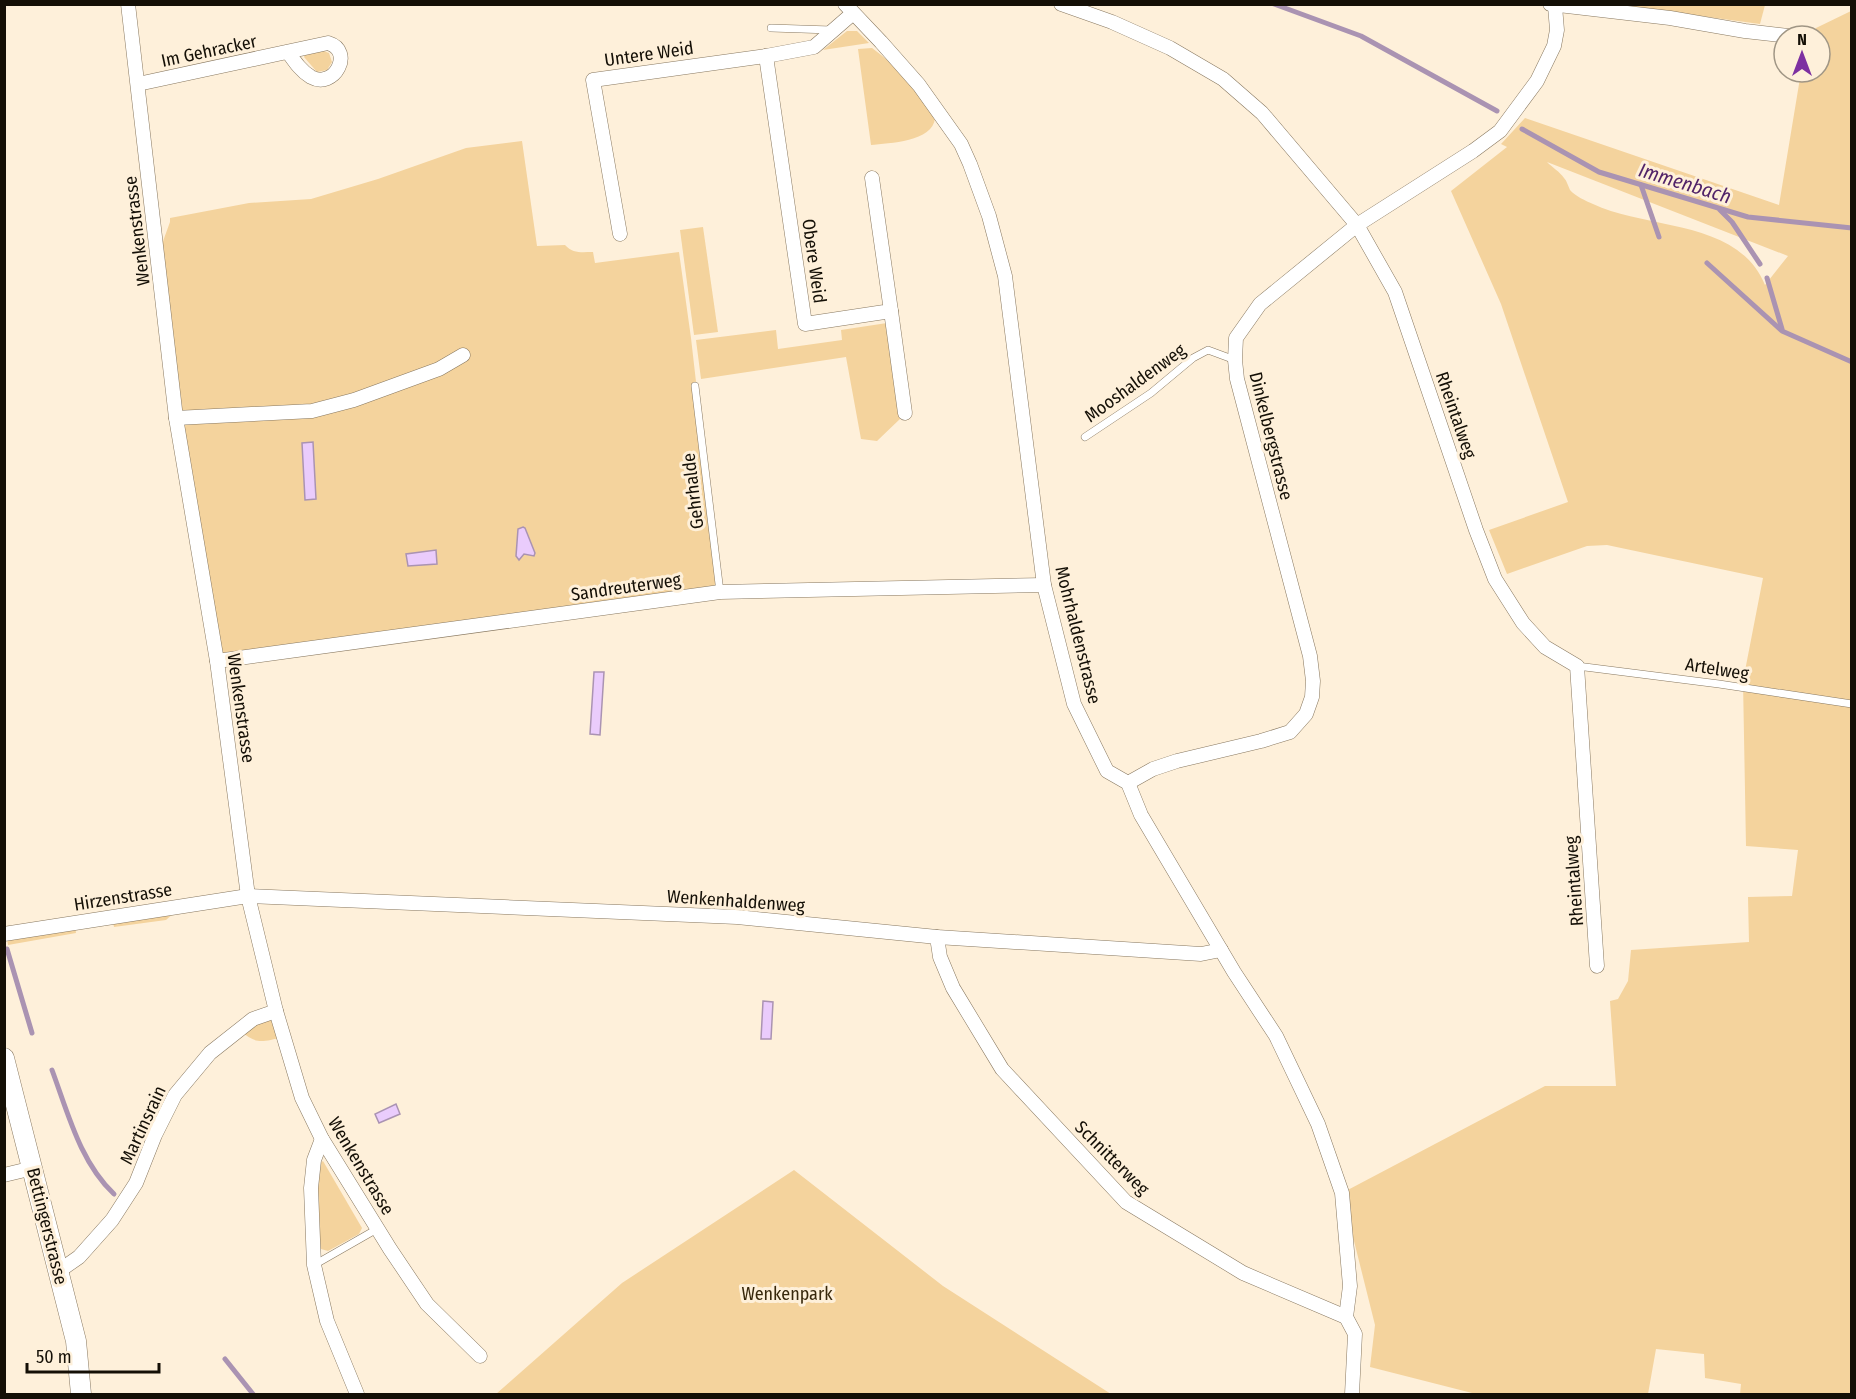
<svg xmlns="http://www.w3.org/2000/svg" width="1856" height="1399" font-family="'Fira Sans Condensed',sans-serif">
	<rect width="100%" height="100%" fill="#fef0da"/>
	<g fill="#f4d39d" fill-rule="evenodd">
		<polygon points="1619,5 1765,5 1760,24"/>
		<path d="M1851,11V1394H1740L1741,1384L1705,1378L1704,1354L1656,1349L1648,1394H1476L1370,1367L1375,1325L1342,1193L1545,1086H1616L1610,1001L1618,999L1628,981L1631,950L1749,942L1748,897L1792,896L1798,850L1746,846L1743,681L1763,578L1607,545L1587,546L1507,574L1489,530L1568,502L1501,304L1451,191L1507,147L1501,144L1525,118L1779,205L1801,72H1820V36H1811L1816,28ZM1547,162L1788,256L1765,285C1738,219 1648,230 1593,204C1586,201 1575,196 1570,190C1568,186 1567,181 1564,178C1560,172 1552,167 1547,162Z"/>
		<polygon points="847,31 857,31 869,43 823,50"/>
		<path d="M872,48C898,66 917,93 935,118C933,142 889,143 871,145L858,49Z"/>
		<polygon points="321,50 329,53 332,62 327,70 317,72 304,57 305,55"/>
		<path d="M522,141L537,246L565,245C573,254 582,252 593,252L595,263L679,252L691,338L720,592L217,661L158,255L170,222V218L249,203L311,199L378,179L466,148Z"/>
		<polygon points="703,227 718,332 694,335 680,230"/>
		<polygon points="887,323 901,418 877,441 861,439 846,357 701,379 696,340 776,330 778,349 842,340 841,330"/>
		<polygon points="174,913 166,920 114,927 113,922"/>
		<polygon points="75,927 76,933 8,945 7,938"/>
		<path d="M276,1011L284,1037C260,1042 258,1045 239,1030Z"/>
		<polygon points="323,1161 362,1228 359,1234 328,1251 321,1249 318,1245 317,1166"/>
		<polygon points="794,1170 943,1286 1111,1394 496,1394 622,1283"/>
	</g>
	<g fill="#eaccfc" stroke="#aa93b2" stroke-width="1.5">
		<polygon points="313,442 316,499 305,500 302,443"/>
		<polygon points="523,527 525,528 535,553 534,556 524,554 519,560 516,556 518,529"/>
		<polygon points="436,550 437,564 408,566 406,554"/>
		<polygon points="594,672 604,672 600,735 590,734"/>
		<polygon points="763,1001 773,1002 771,1039 761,1039"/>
		<polygon points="396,1104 400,1114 379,1123 375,1114"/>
	</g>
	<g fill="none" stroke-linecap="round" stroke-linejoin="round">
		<g stroke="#aa93b2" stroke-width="5">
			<polyline points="1274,4 1361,36 1497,111"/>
			<polyline points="1522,129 1599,172 1748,217 1852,228"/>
			<polyline points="1641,185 1659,237"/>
			<polyline points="1720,210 1732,222 1760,264"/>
			<polyline points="1707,263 1782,331 1852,362"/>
			<polyline points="1767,278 1782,329"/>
			<polyline points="7,949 32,1033"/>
			<path d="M52,1070C68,1113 80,1162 114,1194"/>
			<polyline points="225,1359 253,1394"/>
		</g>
		<g stroke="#887860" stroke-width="8">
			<g id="lane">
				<polyline points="771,28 831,30"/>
				<polyline points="695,386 720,592"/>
				<polyline points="1085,437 1151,393 1193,358 1208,350 1235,360"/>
				<polyline points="1577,666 1719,684 1852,704"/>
				<polyline points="314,1265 377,1229"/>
			</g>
		</g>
		<g stroke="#887860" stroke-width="15">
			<g id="street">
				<polyline points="128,4 176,418 217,661 248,896 276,1011 302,1098 322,1139 390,1249 427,1304 480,1356"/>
				<polyline points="845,4 881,42 919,85 961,144 970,164 989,216 1005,276 1044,585 1074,704 1107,771 1128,783 1141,815 1234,972 1276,1036 1318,1124 1342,1193 1350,1286 1346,1317 1355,1334 1352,1394"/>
				<polyline points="1061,4 1112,22 1170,48 1223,79 1262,113 1357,225 1395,292 1476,530 1495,579 1523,623 1545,647 1577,666 1597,966"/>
				<polyline points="1550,4 1670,18 1745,31 1788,36"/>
				<polyline points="766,56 805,324 891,311 872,178"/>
				<path d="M138,84L328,43C355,51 334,90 311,77C301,71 295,62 288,52"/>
				<polyline points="620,234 593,80 766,56 814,47 852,14"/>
				<polyline points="891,311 905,413"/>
				<polyline points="176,418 312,411 354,400 439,369 463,355"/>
				<polyline points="217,661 720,592 1044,585"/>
				<polyline points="1128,783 1153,769 1177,761 1261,741 1290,732 1306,714 1312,697 1313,681 1310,656 1237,379 1235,360 1236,338 1260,304 1357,225 1473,151 1500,131 1537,81 1554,46 1557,30 1555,6"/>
				<polyline points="4,934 248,896 737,917 937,937 1201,954 1221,950"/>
				<polyline points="937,937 940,957 953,988 1002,1069 1126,1202 1243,1273 1346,1317"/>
				<polyline points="322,1139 314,1160 311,1188 314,1265 327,1321 357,1394"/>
				<polyline points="4,1175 33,1168"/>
				<polyline points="59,1271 79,1257 112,1220 136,1183 155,1135 175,1095 210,1053 253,1019 276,1011"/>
			</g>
		</g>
		<g stroke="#887860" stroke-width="21">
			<polyline id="secondary" points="4,1058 76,1341 81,1394"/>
		</g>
		<use href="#lane" stroke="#fff" stroke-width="7"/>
		<use href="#street" stroke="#fff" stroke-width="14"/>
		<use href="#secondary" stroke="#fff" stroke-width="20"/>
	</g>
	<g text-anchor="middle" stroke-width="6" stroke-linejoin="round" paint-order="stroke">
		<g font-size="18" fill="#140f06" stroke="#fef0da">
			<text transform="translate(209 51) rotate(-12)" y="6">Im Gehracker</text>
			<text transform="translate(649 54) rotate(-8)" y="6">Untere Weid</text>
			<text transform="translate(137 231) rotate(-97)" y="6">Wenkenstrasse</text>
			<text transform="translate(814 261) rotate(82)" y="6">Obere Weid</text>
			<text transform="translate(1135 383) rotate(-36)" y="6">Mooshaldenweg</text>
			<text transform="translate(1456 415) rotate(71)" y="6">Rheintalweg</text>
			<text transform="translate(1271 436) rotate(76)" y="6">Dinkelbergstrasse</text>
			<text transform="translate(693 491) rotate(-97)" y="6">Gehrhalde</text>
			<text transform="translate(626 587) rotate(-8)" y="6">Sandreuterweg</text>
			<text transform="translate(1078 635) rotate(76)" y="6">Mohrhaldenstrasse</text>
			<text transform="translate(1717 669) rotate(9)" y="6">Artelweg</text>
			<text transform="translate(241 708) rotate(82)" y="6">Wenkenstrasse</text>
			<text transform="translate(1574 881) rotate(-94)" y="6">Rheintalweg</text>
			<text transform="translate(123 897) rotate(-9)" y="6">Hirzenstrasse</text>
			<text transform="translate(736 901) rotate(4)" y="6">Wenkenhaldenweg</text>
			<text transform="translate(143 1125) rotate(-65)" y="6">Martinsrain</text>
			<text transform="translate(1112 1158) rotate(45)" y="6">Schnitterweg</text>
			<text transform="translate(361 1166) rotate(59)" y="6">Wenkenstrasse</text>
			<text transform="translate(47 1226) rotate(76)" y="6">Bettingerstrasse</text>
		</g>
		<g font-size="18" fill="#38280c" stroke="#fef0da">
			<text x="787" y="1300">Wenkenpark</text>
		</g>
		<g font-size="20" font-style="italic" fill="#512368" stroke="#fef0da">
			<text transform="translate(1685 183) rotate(17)" y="7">Immenbach</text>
		</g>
	</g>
	<rect width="1856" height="1399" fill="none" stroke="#140f06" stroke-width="12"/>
	<g transform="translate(1802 54)"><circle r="28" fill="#fef0da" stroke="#a09685" stroke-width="1.5"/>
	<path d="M0-4.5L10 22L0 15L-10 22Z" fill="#7d30a1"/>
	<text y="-9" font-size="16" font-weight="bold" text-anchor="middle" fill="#140f06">N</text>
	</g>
	<path d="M27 1363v9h132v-9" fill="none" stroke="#140f06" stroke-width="3"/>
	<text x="36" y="1363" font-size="18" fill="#140f06" stroke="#fef0da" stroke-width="4.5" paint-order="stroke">50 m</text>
</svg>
